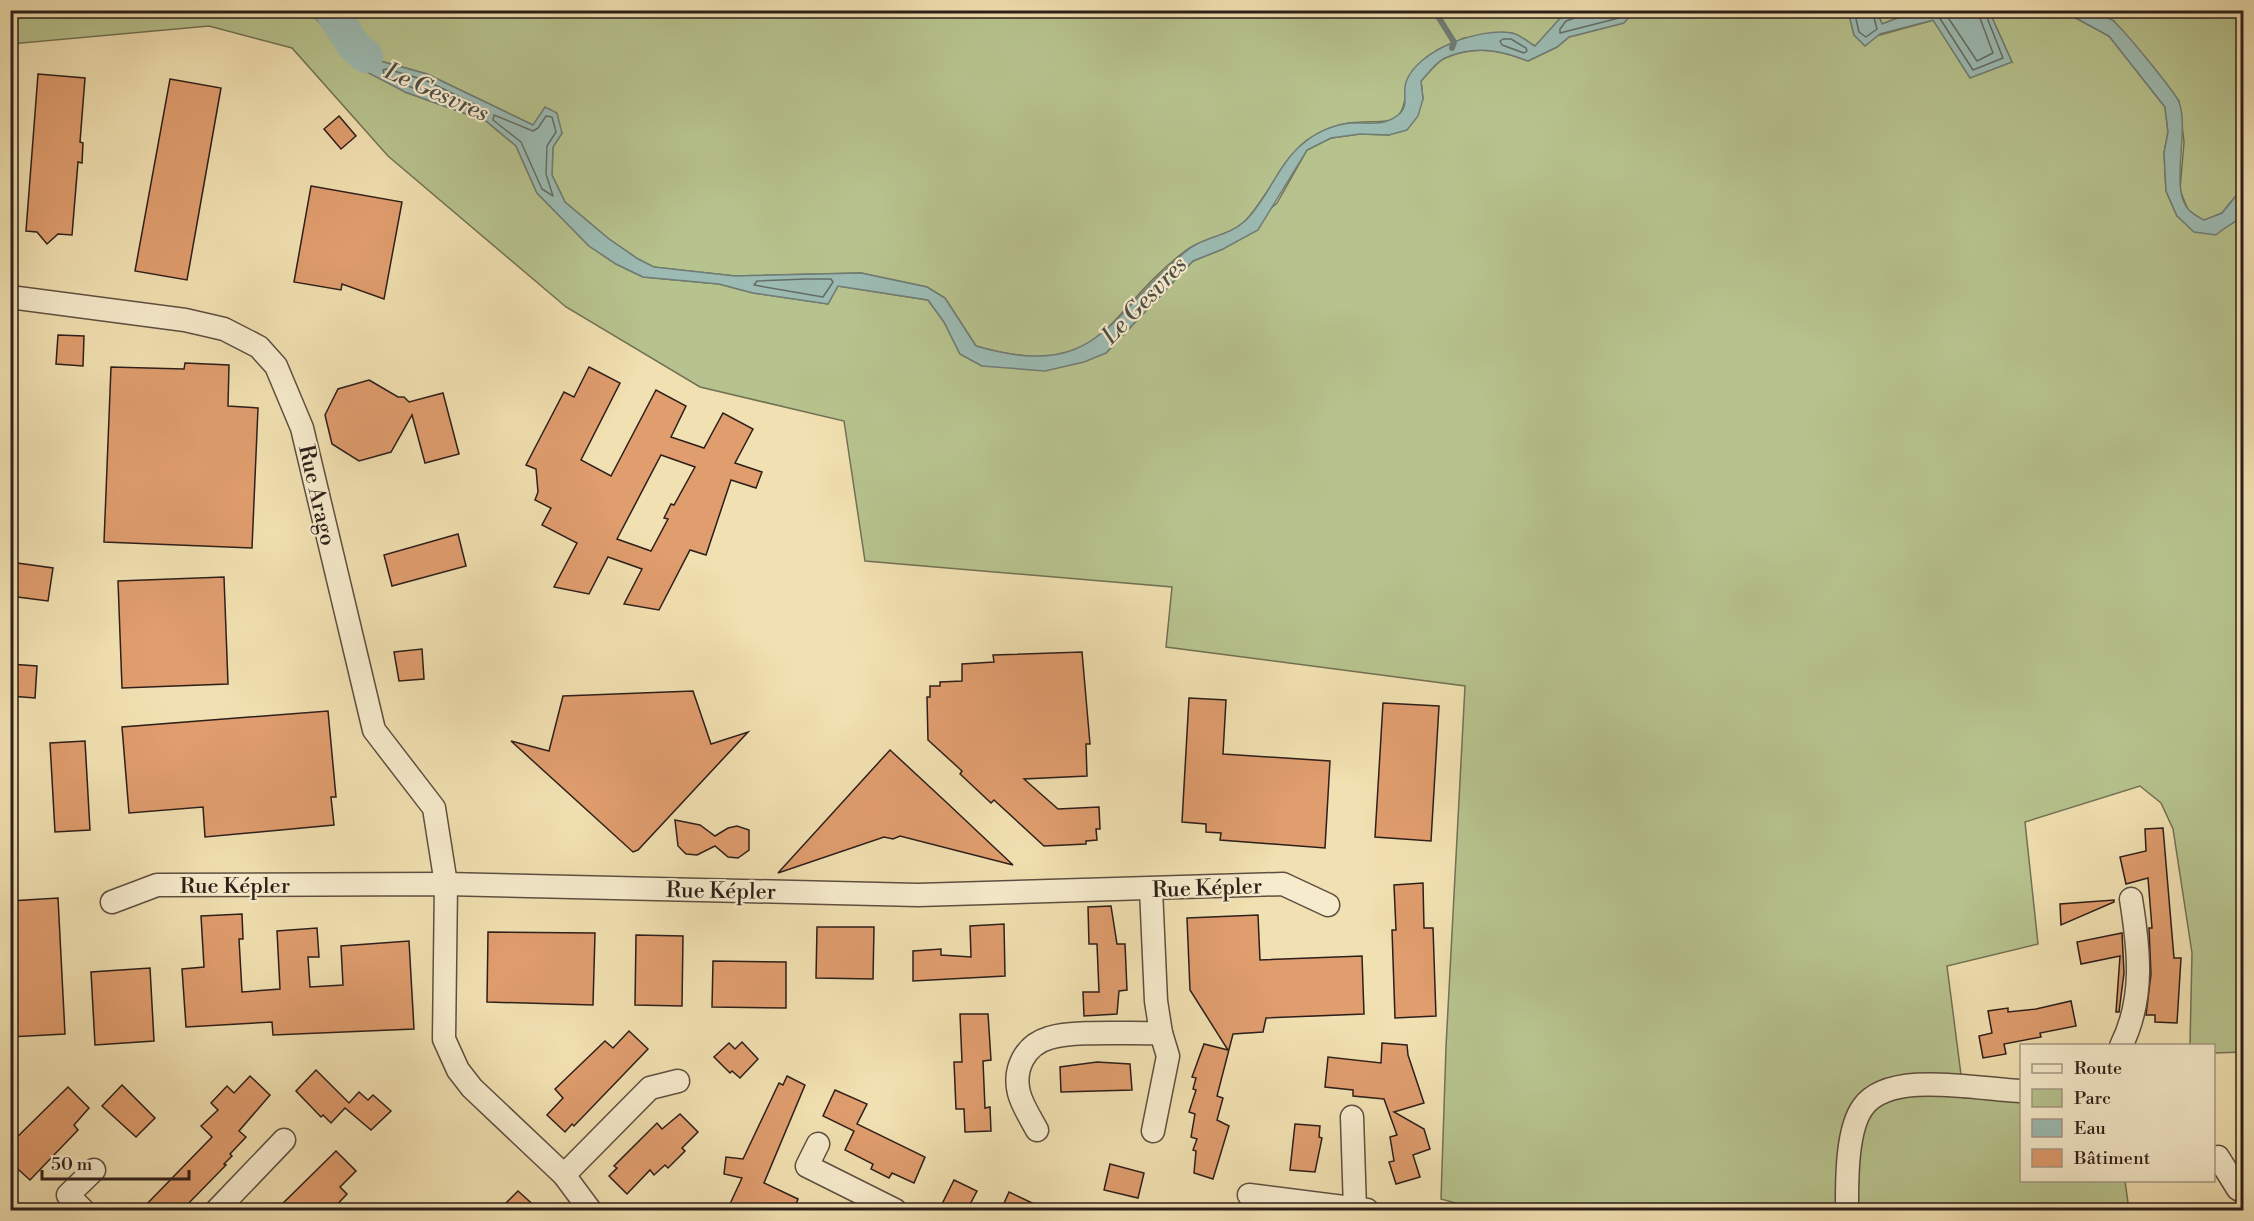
<svg xmlns="http://www.w3.org/2000/svg" width="2254" height="1221" font-family="'Libre Bodoni',serif">
	<rect width="100%" height="100%" fill="#f1e0b1"/>
	<filter id="stains"><feTurbulence type="fractalNoise" baseFrequency=".00333" numOctaves="4"/><feColorMatrix values="0 0 0 0 .2 0 0 0 0 .09 0 0 0 0 .02 0 0 0 .5 -.17"/></filter>
	<radialGradient id="worn" r=".72"><stop offset=".6" stop-color="#630" stop-opacity="0"/><stop offset="1" stop-color="#630" stop-opacity=".3"/></radialGradient>
	<g fill="#b7c38e" stroke="#727154" stroke-width="1.5">
		<path d="M1848,10L1854,35H1880L1934,20L2012,62L1989,11H2063L2109,36L2165,107L2168,132L2164,153L2166,191L2177,216C2199,221 2227,236 2243,214V1052L2214,1053V1046L2190,1045L2192,953L2173,829L2161,803L2140,786L2025,822L2038,944L1947,966L1964,1098L2021,1100L2022,1180L2125,1181L2129,1210H1480L1441,1199L1446,1047L1465,686L1166,647L1172,587L865,561L844,421L700,387L566,307L388,156L292,48L209,26L11,44V11H309L335,37L405,92L486,121L516,146L537,193L589,246L616,264L643,277L719,284L753,293L828,304L838,286L928,300L944,322L960,354L982,366L1106,353L1193,261L1223,249L1277,203L1307,150L1331,138L1360,134L1389,135L1423,99L1421,81C1428,74 1436,62 1445,58C1474,45 1500,50 1528,61L1557,47L1569,37L1623,23L1634,11Z"/>
		<path d="M331,11H1613L1577,12L1549,32L1535,46L1512,33L1464,38L1437,50L1406,83C1406,133 1385,118 1349,123C1334,125 1319,132 1307,140C1289,152 1264,201 1246,220C1230,237 1203,237 1185,251C1102,315 1105,383 976,346L945,298L927,287L861,273L735,276L653,267L638,259L609,239L565,202L552,175L553,147L562,133L533,125L427,74L373,59Z"/>
		<polygon points="1877,11 1916,11 1882,24"/>
		<polygon points="2089,11 2243,11 2243,191 2235,197 2222,213 2204,221 2188,210 2180,190 2184,142 2179,101 2114,21"/>
	</g>
	<g fill="#9cbbb3" stroke="#707d76" stroke-width="1.5">
		<path d="M309,11H331L373,59L427,74L533,125L545,107L557,113L562,133L553,147L552,175L565,202L609,239L638,259L654,267L735,276L861,273L927,287L945,298L976,346C1098,381 1105,319 1185,252C1201,237 1228,237 1245,221C1269,198 1278,162 1305,142C1317,132 1335,124 1351,123C1368,122 1384,127 1398,115C1410,106 1402,93 1406,82C1417,50 1480,27 1512,33C1519,34 1528,42 1535,46L1563,15L1577,12L1634,11L1624,23L1569,37L1557,47L1528,61C1500,50 1474,45 1445,58C1436,62 1428,74 1421,81L1423,99L1418,116L1407,130L1389,135L1360,134L1331,138L1307,150L1258,230L1223,249L1193,261L1106,353L1084,362L1045,371L982,366L960,354L944,322L928,300L838,286L828,304L753,293L719,284L643,277L616,264L589,246L537,193L516,146L486,121L405,92L361,69Z"/>
		<polygon points="1848,11 1877,11 1882,24 1916,11 1989,11 2012,62 1970,78 1933,20 1880,34 1865,46 1854,35"/>
		<path d="M2063,11C2081,10 2096,11 2112,20C2121,26 2175,92 2179,102C2190,131 2169,190 2189,210C2193,214 2200,218 2204,220L2222,213L2235,197L2243,191C2244,229 2239,214 2216,235L2194,232L2177,216L2166,191L2164,153L2168,132L2165,107L2109,36Z"/>
	</g>
	<g fill="none" stroke-linecap="round" stroke-linejoin="round">
		<g stroke="#646d66" stroke-width="1.5">
			<polyline points="1579,10 1577,17 1566,21 1560,29 1560,33 1619,18 1626,10"/>
			<polyline points="1854,10 1859,32 1866,37 1877,29 1872,10"/>
			<polyline points="1917,10 1919,17 1933,14 1939,17 1973,70 2003,58 1984,10"/>
			<polyline points="1943,10 1977,61 1993,53 1977,10"/>
			<polygon points="1503,39 1511,39 1526,48 1527,51 1524,53 1502,45 1500,41"/>
			<polygon points="387,69 425,80 478,106 479,110 475,111 408,86 384,74 383,70"/>
			<polygon points="494,115 533,131 538,128 546,116 552,117 556,132 547,146 546,174 553,196 542,189 521,142 493,120"/>
			<polygon points="806,279 831,279 833,282 823,297 754,285 757,281"/>
		</g>
		<polyline stroke="#707d76" stroke-width="6" points="1434,10 1454,42 1452,48"/>
		<polyline stroke="#9cbbb3" stroke-width="34" points="331,10 354,46 366,56"/>
	</g>
	<g fill="#e09d6e" stroke="#2d1f1a" stroke-width="1.5" fill-rule="evenodd">
		<polygon points="38,74 85,78 80,142 83,143 82,163 78,162 72,235 58,234 47,244 37,232 26,231"/>
		<polygon points="170,79 221,88 187,280 135,271"/>
		<polygon points="339,116 356,136 341,149 324,129"/>
		<polygon points="311,186 402,202 384,299 342,284 341,290 294,282"/>
		<polygon points="58,335 84,336 83,366 56,364"/>
		<polygon points="185,363 229,365 228,406 258,408 252,548 104,542 111,367 184,369"/>
		<path d="M589,367L620,383L581,460L611,476L656,390L686,406L671,437L704,448L723,413L753,429L735,463L762,472L756,488L731,480L706,555L690,550L659,610L624,604L642,569L608,557L589,594L554,587L577,543L542,525L551,508L535,500L538,492L536,469L526,465L564,392L574,397ZM661,455L695,467L674,505L671,504L664,518L668,519L651,551L617,539Z"/>
		<polygon points="369,380 398,397 404,397 409,402 443,393 459,454 425,463 412,415 391,452 359,461 332,444 325,415 338,389"/>
		<polygon points="458,534 466,566 392,586 384,555"/>
		<polygon points="10,562 53,568 48,601 10,596"/>
		<polygon points="224,577 228,684 122,688 118,581"/>
		<polygon points="422,649 424,679 399,681 394,652"/>
		<polygon points="1082,652 1090,744 1086,744 1087,776 1024,779 1058,809 1099,807 1100,829 1096,829 1097,840 1086,841 1086,844 1044,846 994,800 991,803 960,774 962,771 928,740 927,697 930,697 930,686 940,686 940,682 962,681 962,664 994,662 993,655"/>
		<polygon points="10,664 37,666 35,698 10,696"/>
		<polygon points="693,691 711,744 748,732 638,850 633,852 511,741 549,751 563,696"/>
		<polygon points="1189,698 1226,700 1223,754 1330,761 1325,848 1220,840 1221,833 1206,832 1206,824 1182,822"/>
		<polygon points="1383,703 1439,706 1431,841 1375,837"/>
		<polygon points="328,711 336,797 331,797 334,825 205,837 203,807 129,813 122,727"/>
		<polygon points="85,741 90,830 55,832 50,743"/>
		<polygon points="890,750 945,801 1013,865 900,836 893,839 884,837 778,873"/>
		<polygon points="675,820 700,825 715,836 728,828 737,826 749,830 749,850 738,858 728,857 715,846 697,855 686,854 678,846"/>
		<polygon points="2163,828 2174,958 2181,958 2177,1023 2155,1022 2155,1015 2146,1015 2151,974 2149,928 2152,928 2148,878 2126,884 2120,857 2146,851 2145,829"/>
		<polygon points="1423,883 1424,928 1433,928 1436,1016 1395,1018 1392,930 1396,930 1394,885"/>
		<polygon points="58,898 65,1034 10,1037 10,901"/>
		<polygon points="2114,900 2114,902 2061,925 2060,904"/>
		<polygon points="1111,906 1117,944 1125,944 1127,990 1119,991 1117,1014 1084,1016 1083,992 1099,992 1097,944 1089,944 1088,907"/>
		<polygon points="242,914 243,939 239,939 242,992 280,989 277,931 317,928 319,957 308,957 310,987 343,985 341,946 409,941 414,1029 273,1035 272,1022 186,1027 182,969 204,967 201,916"/>
		<polygon points="1258,915 1260,960 1362,956 1364,1014 1266,1018 1263,1032 1233,1034 1217,1096 1223,1098 1217,1120 1229,1126 1213,1179 1194,1173 1196,1151 1193,1150 1197,1139 1191,1137 1195,1114 1189,1112 1196,1090 1193,1089 1196,1078 1192,1077 1204,1044 1228,1050 1190,990 1187,918"/>
		<polygon points="1004,924 1005,976 913,981 913,951 941,949 941,955 971,957 970,926"/>
		<polygon points="817,927 874,927 873,979 816,978"/>
		<polygon points="488,932 595,933 593,1005 487,1002"/>
		<polygon points="2122,933 2124,973 2119,1012 2116,1012 2120,956 2081,964 2077,942"/>
		<polygon points="636,935 683,936 682,1006 635,1005"/>
		<polygon points="713,961 786,962 786,1008 712,1007"/>
		<polygon points="150,968 154,1041 95,1045 91,972"/>
		<polygon points="2071,1001 2076,1026 2040,1033 2041,1037 2004,1044 2006,1054 1983,1058 1979,1036 1992,1033 1988,1011 2008,1008 2008,1012 2036,1009"/>
		<polygon points="960,1014 988,1014 991,1060 983,1061 985,1108 990,1107 991,1131 965,1132 964,1109 956,1109 954,1062 962,1062"/>
		<polygon points="629,1031 648,1049 574,1126 572,1124 565,1132 547,1115 563,1098 555,1089 605,1041 613,1048"/>
		<polygon points="742,1042 758,1059 740,1078 732,1071 730,1073 714,1057 729,1043 735,1049"/>
		<polygon points="1382,1043 1407,1045 1408,1055 1424,1103 1394,1112 1424,1129 1430,1149 1413,1155 1420,1177 1396,1184 1389,1162 1394,1161 1390,1137 1397,1135 1384,1099 1353,1096 1353,1090 1325,1087 1328,1057 1381,1063"/>
		<polygon points="1097,1062 1130,1064 1132,1090 1061,1092 1060,1067"/>
		<polygon points="316,1070 349,1103 359,1092 368,1100 373,1095 391,1111 371,1130 345,1108 331,1123 323,1115 321,1117 296,1091"/>
		<polygon points="250,1076 270,1095 239,1131 246,1137 230,1154 232,1156 224,1164 226,1165 182,1210 141,1210 212,1137 201,1126 218,1110 211,1103 227,1086 234,1093"/>
		<polygon points="787,1076 805,1085 764,1183 798,1199 794,1210 738,1210 729,1206 742,1178 724,1174 726,1157 743,1159 779,1083 783,1085"/>
		<polygon points="122,1085 155,1118 136,1137 102,1106"/>
		<polygon points="68,1087 89,1108 74,1125 78,1130 30,1180 10,1162 10,1144"/>
		<polygon points="835,1090 867,1104 857,1124 925,1157 914,1183 892,1173 889,1178 871,1169 873,1164 845,1150 854,1131 823,1116"/>
		<polygon points="680,1114 698,1132 682,1148 685,1151 668,1168 665,1165 654,1175 650,1170 627,1194 609,1176 617,1168 614,1166 657,1123 662,1129"/>
		<polygon points="1295,1124 1320,1126 1319,1137 1322,1138 1315,1172 1290,1170"/>
		<polygon points="336,1151 356,1171 340,1187 347,1194 332,1210 276,1210"/>
		<polygon points="1110,1164 1144,1173 1138,1198 1104,1190"/>
		<polygon points="954,1180 977,1191 967,1210 939,1210"/>
		<polygon points="518,1191 539,1210 499,1210"/>
		<polygon points="1009,1192 1047,1210 1001,1210"/>
	</g>
	<g fill="none" stroke-linecap="round" stroke-linejoin="round">
		<g stroke="#5e4f40" stroke-width="25">
			<g id="street">
				<polyline points="10,297 185,320 224,329 259,347 276,366 302,428 374,730 434,808 446,884 444,1039 458,1070 472,1088 564,1175 590,1210"/>
				<polyline points="1151,889 1156,1001 1161,1033 1168,1056 1153,1131"/>
				<polyline points="112,902 157,885 446,884 918,895 1283,884 1328,905"/>
				<path d="M2121,1046C2145,998 2139,949 2131,899"/>
				<polyline points="1352,1117 1355,1209"/>
				<path d="M1037,1130C1031,1119 1022,1105 1019,1093C1013,1069 1025,1045 1049,1038C1073,1030 1133,1034 1161,1033"/>
				<polyline points="818,1144 807,1166 895,1210"/>
				<polyline points="2218,1157 2238,1189 2244,1192"/>
				<polyline points="564,1175 650,1088 678,1081"/>
				<polyline points="1249,1195 1367,1210"/>
				<polyline points="83,1210 68,1195 94,1170"/>
				<polyline points="217,1210 284,1140"/>
				<path d="M1847,1210C1847,1183 1846,1130 1863,1107C1890,1069 1980,1090 2022,1091"/>
			</g>
		</g>
		<use href="#street" stroke="#f6ebcc" stroke-width="22"/>
	</g>
	<g text-anchor="middle" stroke-width="4.5" stroke-linejoin="round" paint-order="stroke">
		<g font-size="22" fill="#2d1f1a" stroke="#f6ebcc">
			<text transform="translate(318 495) rotate(77)" y="8">Rue Arago</text>
			<text x="235" y="893">Rue Képler</text>
			<text transform="translate(1207 887) rotate(-2)" y="8">Rue Képler</text>
			<text transform="translate(721 890) rotate(1)" y="8">Rue Képler</text>
		</g>
		<g font-size="24" font-style="italic" fill="#4e4e48" stroke="#f6ebcc">
			<text transform="translate(437 92) rotate(24)" y="8">Le Gesvres</text>
			<text transform="translate(1144 300) rotate(-46)" y="8">Le Gesvres</text>
		</g>
	</g>
	<rect width="2254" height="1221" fill="none" stroke="#f1e0b1" stroke-width="36"/>
	<rect x="12" y="12" width="2230" height="1197" fill="none" stroke="#2d1f1a" stroke-width="3"/>
	<rect x="18" y="18" width="2218" height="1185" fill="none" stroke="#2d1f1a" stroke-width="1.5"/>
	<rect x="2020" y="1044" width="195" height="138" fill="#f6ebcc" stroke="#a69985" stroke-width="1.5"/>
	<rect x="2032" y="1064" width="30" height="9" fill="#f6ebcc" stroke="#a69985" stroke-width="1.5"/>
	<text x="2074" y="1074" font-size="18" fill="#2d1f1a">Route</text>
	<rect x="2032" y="1089" width="30" height="18" fill="#b7c38e" stroke="#a69985" stroke-width="1.5"/>
	<text x="2074" y="1104" font-size="18" fill="#2d1f1a">Parc</text>
	<rect x="2032" y="1119" width="30" height="18" fill="#9cbbb3" stroke="#a69985" stroke-width="1.5"/>
	<text x="2074" y="1134" font-size="18" fill="#2d1f1a">Eau</text>
	<rect x="2032" y="1149" width="30" height="18" fill="#e09d6e" stroke="#a69985" stroke-width="1.5"/>
	<text x="2074" y="1164" font-size="18" fill="#2d1f1a">Bâtiment</text>
	<path d="M42 1170v9h147v-9" fill="none" stroke="#2d1f1a" stroke-width="3"/>
	<text x="51" y="1170" font-size="18" fill="#2d1f1a" stroke="#f6ebcc" stroke-width="4.5" paint-order="stroke">50 m</text>
	<rect width="100%" height="100%" filter="url(#stains)"/>
	<rect width="100%" height="100%" fill="url(#worn)"/>
</svg>
